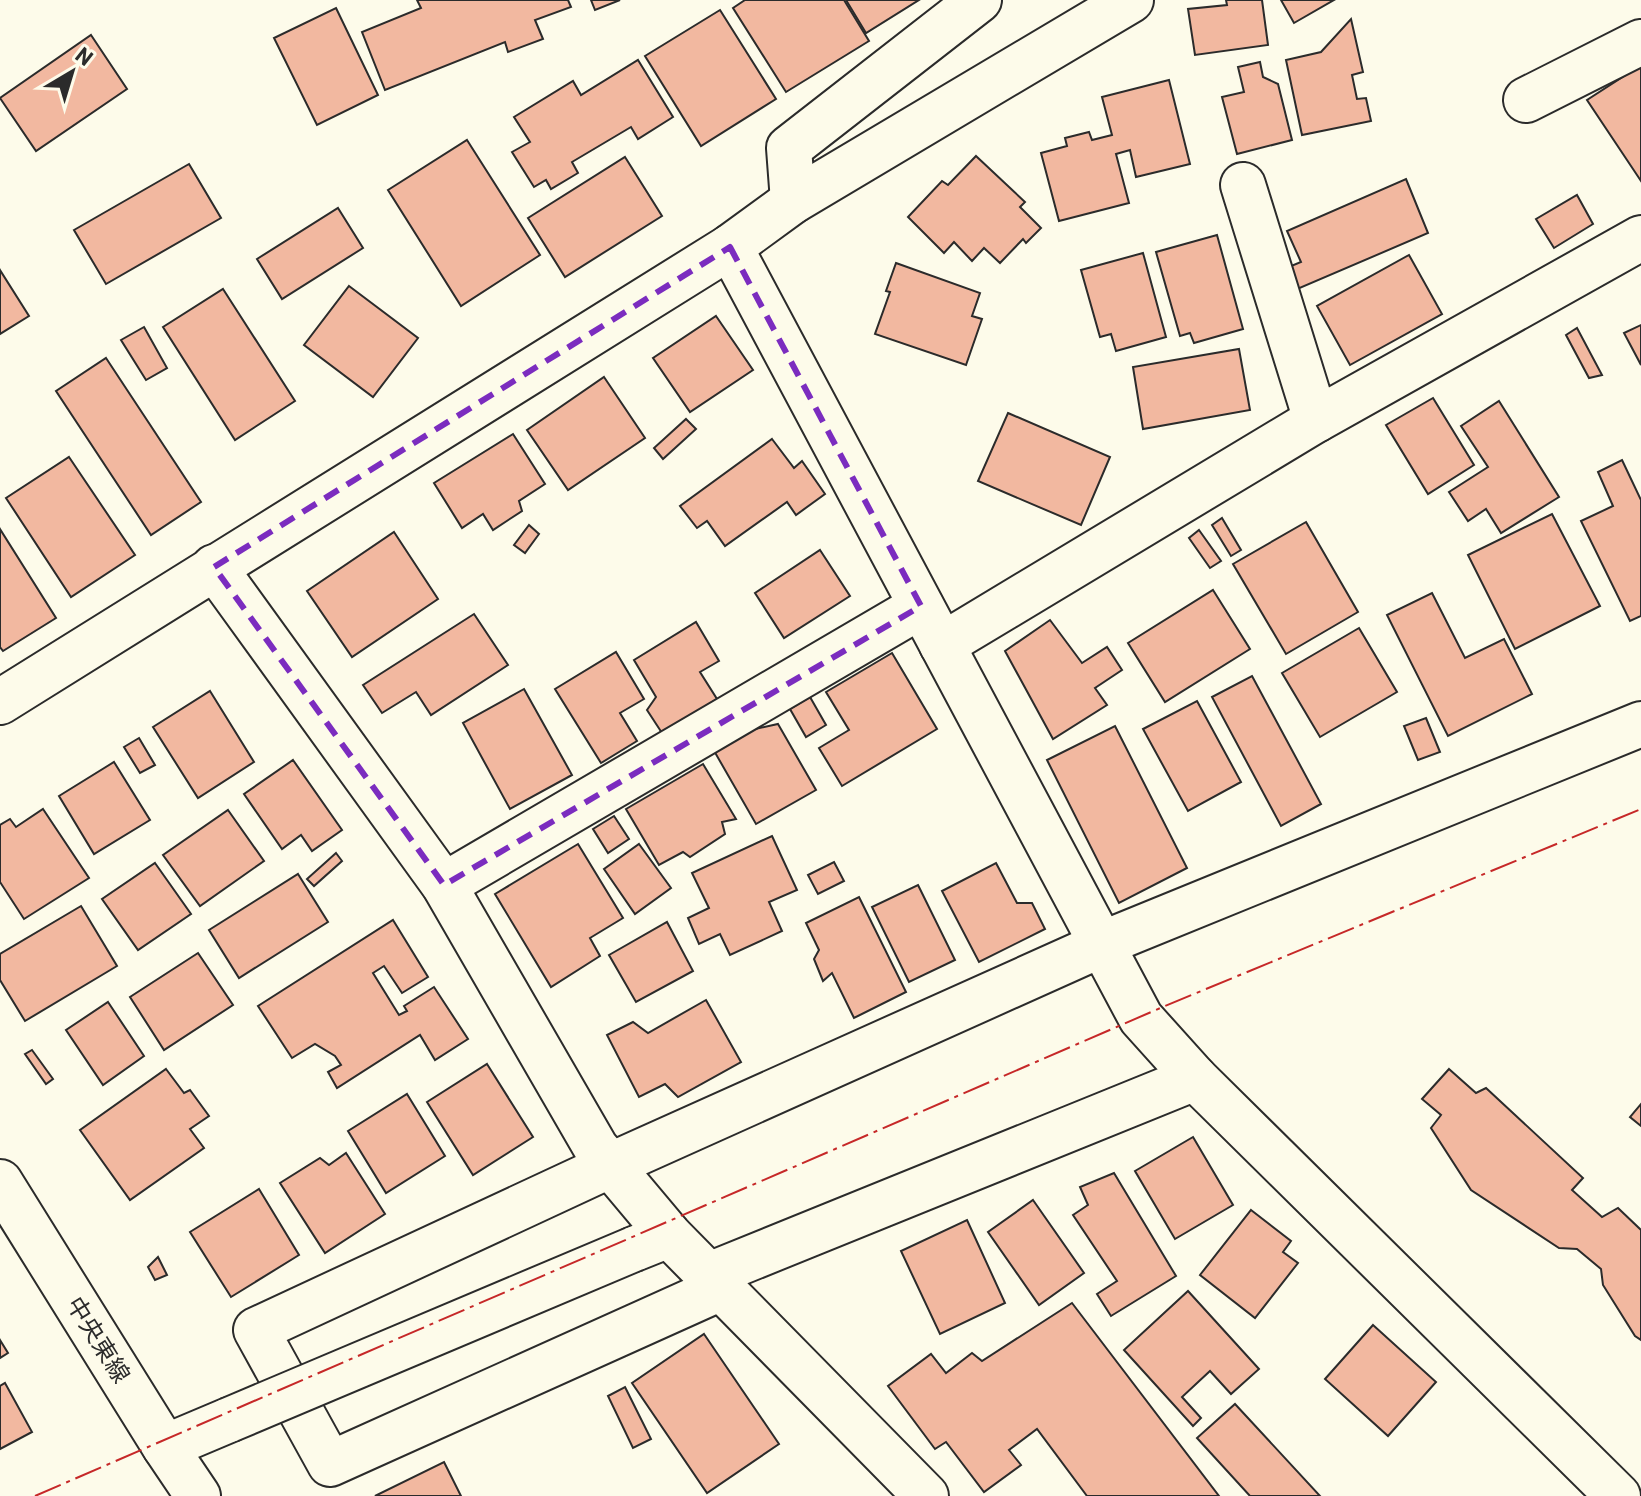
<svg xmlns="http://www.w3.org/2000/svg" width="1641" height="1496" font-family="Barlow,'Noto Sans JP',sans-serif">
	<rect width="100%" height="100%" fill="#fdfbea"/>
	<g fill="#f2b8a0" stroke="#2b2b2b" stroke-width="2">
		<polygon points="417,0 568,0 571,7 535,20 543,39 508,52 505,42 385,90 362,32 421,8"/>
		<polygon points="591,0 620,0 595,10"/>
		<polygon points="745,0 844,0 869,41 786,92 733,8"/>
		<polygon points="846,0 919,0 866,33"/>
		<polygon points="1226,0 1262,0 1268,45 1195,55 1188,9 1227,5"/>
		<polygon points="1281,0 1334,0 1294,23"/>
		<polygon points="336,8 378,95 317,125 274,38"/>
		<polygon points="720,10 776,99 701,146 645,56"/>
		<polygon points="1351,19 1363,72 1352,75 1357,99 1366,98 1371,121 1302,135 1286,60 1321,52"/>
		<polygon points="91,35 127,89 36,151 0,98"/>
		<polygon points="638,60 673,117 638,139 631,127 572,162 578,173 551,189 546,180 534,187 512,152 530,142 514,117 573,81 581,95"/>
		<polygon points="1260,62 1263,77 1278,84 1292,140 1237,154 1222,97 1244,92 1238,67"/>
		<polygon points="1641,65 1641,181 1587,100"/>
		<polygon points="1169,80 1190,164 1136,177 1130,150 1116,154 1129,203 1059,221 1041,153 1067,146 1065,138 1089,132 1092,140 1112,135 1102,97"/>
		<polygon points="467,140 540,255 461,306 388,190"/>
		<polygon points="976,156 1025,202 1020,207 1041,228 1026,243 1023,239 1000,263 984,248 972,261 954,242 944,253 908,217 942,181 948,185"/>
		<polygon points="625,157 662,216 565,277 528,218"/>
		<polygon points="189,164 221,218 106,284 74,230"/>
		<polygon points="1406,179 1428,233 1288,293 1279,271 1301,262 1287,231"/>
		<polygon points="1577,195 1593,224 1554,248 1536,219"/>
		<polygon points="338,208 363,248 282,299 257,259"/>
		<polygon points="1217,235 1243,329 1194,343 1190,333 1180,336 1156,252"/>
		<polygon points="1143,253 1166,337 1116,351 1111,334 1100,337 1081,270"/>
		<polygon points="1409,255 1442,314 1350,365 1317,306"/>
		<polygon points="896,263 980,293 972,316 982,319 966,365 875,334 890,292 886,291"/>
		<polygon points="0,270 29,316 0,334"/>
		<polygon points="349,286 418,338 373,397 304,345"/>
		<polygon points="223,289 295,401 235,440 163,327"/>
		<polygon points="716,316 753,370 690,412 653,358"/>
		<polygon points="1641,325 1641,365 1624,333"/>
		<polygon points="144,327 167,368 146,380 121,340"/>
		<polygon points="1577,328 1602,375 1589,378 1566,335"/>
		<polygon points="1239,349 1250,410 1143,429 1133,367"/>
		<polygon points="106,358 201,502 151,535 56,391"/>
		<polygon points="604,377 645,438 568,490 527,430"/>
		<polygon points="1433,398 1474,465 1428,494 1386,425"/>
		<polygon points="1499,401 1559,497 1501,533 1486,509 1468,521 1449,492 1488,467 1461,426"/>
		<polygon points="1008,413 1110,457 1081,525 978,481"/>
		<polygon points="686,419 696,429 663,459 654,448"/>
		<polygon points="513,434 545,484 519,501 522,511 493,530 483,514 462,528 434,483"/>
		<polygon points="772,439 794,468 802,461 825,494 796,515 787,502 725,546 707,521 697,528 680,506"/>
		<polygon points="69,457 135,555 71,597 6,498"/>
		<polygon points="1622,460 1641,500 1641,616 1630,621 1581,521 1613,506 1598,472"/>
		<polygon points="1552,514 1600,606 1515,649 1468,555"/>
		<polygon points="1222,518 1241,550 1231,556 1212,525"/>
		<polygon points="1306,522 1358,612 1286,654 1233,564"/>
		<polygon points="529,525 539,534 525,553 514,545"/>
		<polygon points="0,529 56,618 3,651 0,647"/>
		<polygon points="1199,530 1221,561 1210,568 1189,538"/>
		<polygon points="394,532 438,599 352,657 307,591"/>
		<polygon points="820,550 850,596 784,638 755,593"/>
		<polygon points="1213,590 1250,649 1165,702 1128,643"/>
		<polygon points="1432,593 1465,658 1504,639 1532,694 1448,736 1387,615"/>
		<polygon points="474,614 508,665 431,715 416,692 382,713 363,685"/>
		<polygon points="1050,620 1082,663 1107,647 1122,670 1095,688 1107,705 1053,739 1005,651"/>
		<polygon points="696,622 719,661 700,672 717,699 662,733 647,710 656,697 634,660"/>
		<polygon points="1359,628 1397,692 1320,737 1282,673"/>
		<polygon points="616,652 644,699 620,713 637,741 601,763 555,689"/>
		<polygon points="892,653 937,729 842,786 819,748 849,730 826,692"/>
		<polygon points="1252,676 1321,804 1281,826 1212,697"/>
		<polygon points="524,689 572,775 510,809 463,723"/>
		<polygon points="210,691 254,762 198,798 153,727"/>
		<polygon points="810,697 826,725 806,737 790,709"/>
		<polygon points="1197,701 1241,782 1188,811 1143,729"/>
		<polygon points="1426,718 1440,752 1418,760 1404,726"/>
		<polygon points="778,724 816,790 756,824 713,749 746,731"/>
		<polygon points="1115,726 1187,868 1119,903 1047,760"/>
		<polygon points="139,738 155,765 140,773 124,747"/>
		<polygon points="293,760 342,830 312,851 301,835 282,849 244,794"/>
		<polygon points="114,762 150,820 94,854 59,796"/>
		<polygon points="703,764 736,819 722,822 725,834 690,857 683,852 659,865 626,809"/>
		<polygon points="43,809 89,878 24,919 0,882 0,825 10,819 16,827"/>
		<polygon points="228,810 264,861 200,906 163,855"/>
		<polygon points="614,816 629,839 608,853 593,829"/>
		<polygon points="772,836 797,890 769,902 782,931 730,955 720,934 699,944 688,918 709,908 692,873"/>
		<polygon points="578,844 623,918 590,938 600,956 551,987 495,894"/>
		<polygon points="639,844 671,888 635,914 604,869"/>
		<polygon points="336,853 342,861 314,886 307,879"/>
		<polygon points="834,862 844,881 818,894 808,875"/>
		<polygon points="155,863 191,914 138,950 102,899"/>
		<polygon points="996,863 1017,903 1032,903 1045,929 979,962 942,891"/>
		<polygon points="298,874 328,922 239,978 209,930"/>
		<polygon points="918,885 955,960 909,982 872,907"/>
		<polygon points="859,897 906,992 854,1018 832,973 823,981 814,959 819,950 806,923"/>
		<polygon points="81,906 117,966 25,1021 0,980 0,954"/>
		<polygon points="393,920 428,977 402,993 384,966 373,973 399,1015 407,1011 404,1006 434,987 468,1039 435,1060 420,1035 337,1088 328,1072 341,1065 335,1056 315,1044 292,1058 258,1006"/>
		<polygon points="667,922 693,971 636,1002 609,955"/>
		<polygon points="198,953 233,1005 164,1050 130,997"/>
		<polygon points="706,1000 741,1062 678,1097 665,1084 639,1097 607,1035 633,1022 648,1033"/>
		<polygon points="108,1002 144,1056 103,1085 66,1030"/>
		<polygon points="32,1050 53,1079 46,1084 25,1054"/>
		<polygon points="487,1064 533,1137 473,1175 427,1102"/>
		<polygon points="166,1069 184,1093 190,1090 209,1116 190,1129 204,1148 130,1200 80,1130"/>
		<polygon points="1449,1069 1476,1093 1486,1088 1583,1178 1572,1190 1602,1217 1618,1208 1641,1230 1641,1340 1635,1336 1603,1285 1601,1269 1577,1249 1559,1248 1471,1190 1431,1128 1441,1115 1422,1099"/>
		<polygon points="407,1094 445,1156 386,1193 348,1131"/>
		<polygon points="1641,1104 1641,1126 1630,1117"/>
		<polygon points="1193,1137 1233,1205 1175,1239 1135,1171"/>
		<polygon points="346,1153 385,1214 325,1253 280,1183 320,1158 329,1165"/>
		<polygon points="1114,1173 1176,1276 1111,1316 1097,1294 1117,1281 1073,1215 1088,1205 1080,1187"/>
		<polygon points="259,1189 299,1255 231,1297 190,1232"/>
		<polygon points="1033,1200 1084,1273 1039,1305 988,1232"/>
		<polygon points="1251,1210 1291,1241 1283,1252 1298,1263 1255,1318 1200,1275"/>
		<polygon points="967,1220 1005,1303 940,1334 901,1251"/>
		<polygon points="158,1257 167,1275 155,1280 148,1267"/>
		<polygon points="1188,1291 1259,1369 1231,1394 1210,1371 1182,1397 1201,1418 1193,1426 1124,1350"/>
		<polygon points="1072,1303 1219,1496 1087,1496 1037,1429 1009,1450 1021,1465 984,1492 946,1442 935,1449 888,1386 931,1354 946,1373 972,1353 982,1361"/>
		<polygon points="1373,1325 1436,1382 1388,1436 1325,1379"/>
		<polygon points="704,1334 779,1444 707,1493 632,1383"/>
		<polygon points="0,1340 8,1353 0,1358"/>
		<polygon points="5,1383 32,1432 0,1449 0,1386"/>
		<polygon points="625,1387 651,1439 633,1448 608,1396"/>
		<polygon points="1235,1404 1320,1496 1250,1496 1197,1438"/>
		<polygon points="444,1462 461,1496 375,1496"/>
	</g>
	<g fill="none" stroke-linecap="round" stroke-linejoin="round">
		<g stroke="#2b2b2b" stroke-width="48">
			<g id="minor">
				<polyline points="1526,100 1641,42"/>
				<polyline points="1243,185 1316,420"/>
				<polyline points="793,201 789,148 979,0"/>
				<polyline points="730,247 1141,1018 1195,1078"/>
				<polyline points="214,567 444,885 596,1148 669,1235 926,1496"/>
				<polyline points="942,645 1316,420 1641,238"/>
				<polyline points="0,702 730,247 793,201 1131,0"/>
				<polyline points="444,885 921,606"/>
				<polyline points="709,1275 1195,1078 1618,1496"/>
				<polyline points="721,1288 330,1464 256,1330 611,1165 1121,936 1641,724"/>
			</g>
		</g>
		<g stroke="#2b2b2b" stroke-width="48">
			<g id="tertiary">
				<polyline points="634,1249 669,1235"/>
				<polyline points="165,1447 229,1420"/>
			</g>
		</g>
		<g stroke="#2b2b2b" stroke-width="48">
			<polyline id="secondary" points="0,1182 165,1447 198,1496"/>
		</g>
		<use href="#minor" stroke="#fdfbea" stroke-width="44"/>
		<use href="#tertiary" stroke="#fdfbea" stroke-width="44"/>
		<use href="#secondary" stroke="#fdfbea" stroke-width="44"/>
		<g stroke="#2b2b2b" stroke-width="48" stroke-linecap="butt">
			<polyline id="tertiary-bridge" points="229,1420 634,1249"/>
		</g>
		<use href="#tertiary-bridge" stroke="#fdfbea" stroke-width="44"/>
		<polyline stroke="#c62828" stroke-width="2" stroke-dasharray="28 6 4 6" stroke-linecap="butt" points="35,1496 1165,1006 1641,809"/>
	</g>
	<path fill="none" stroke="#7b2cbf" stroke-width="6" stroke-dasharray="16 10" stroke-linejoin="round" d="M730,247L921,606L444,885L214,567Z"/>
	<g text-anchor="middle" stroke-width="6" stroke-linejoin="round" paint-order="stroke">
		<g font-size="24" fill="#2b2b2b" stroke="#fdfbea">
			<text transform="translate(98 1340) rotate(58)" y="8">中央東線</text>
		</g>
	</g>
	<g transform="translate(72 72) rotate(38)" stroke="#fdfbea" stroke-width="6" paint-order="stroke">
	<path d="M0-6L14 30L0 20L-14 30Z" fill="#2b2b2b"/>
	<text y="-12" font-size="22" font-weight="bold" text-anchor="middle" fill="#2b2b2b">N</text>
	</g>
</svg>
